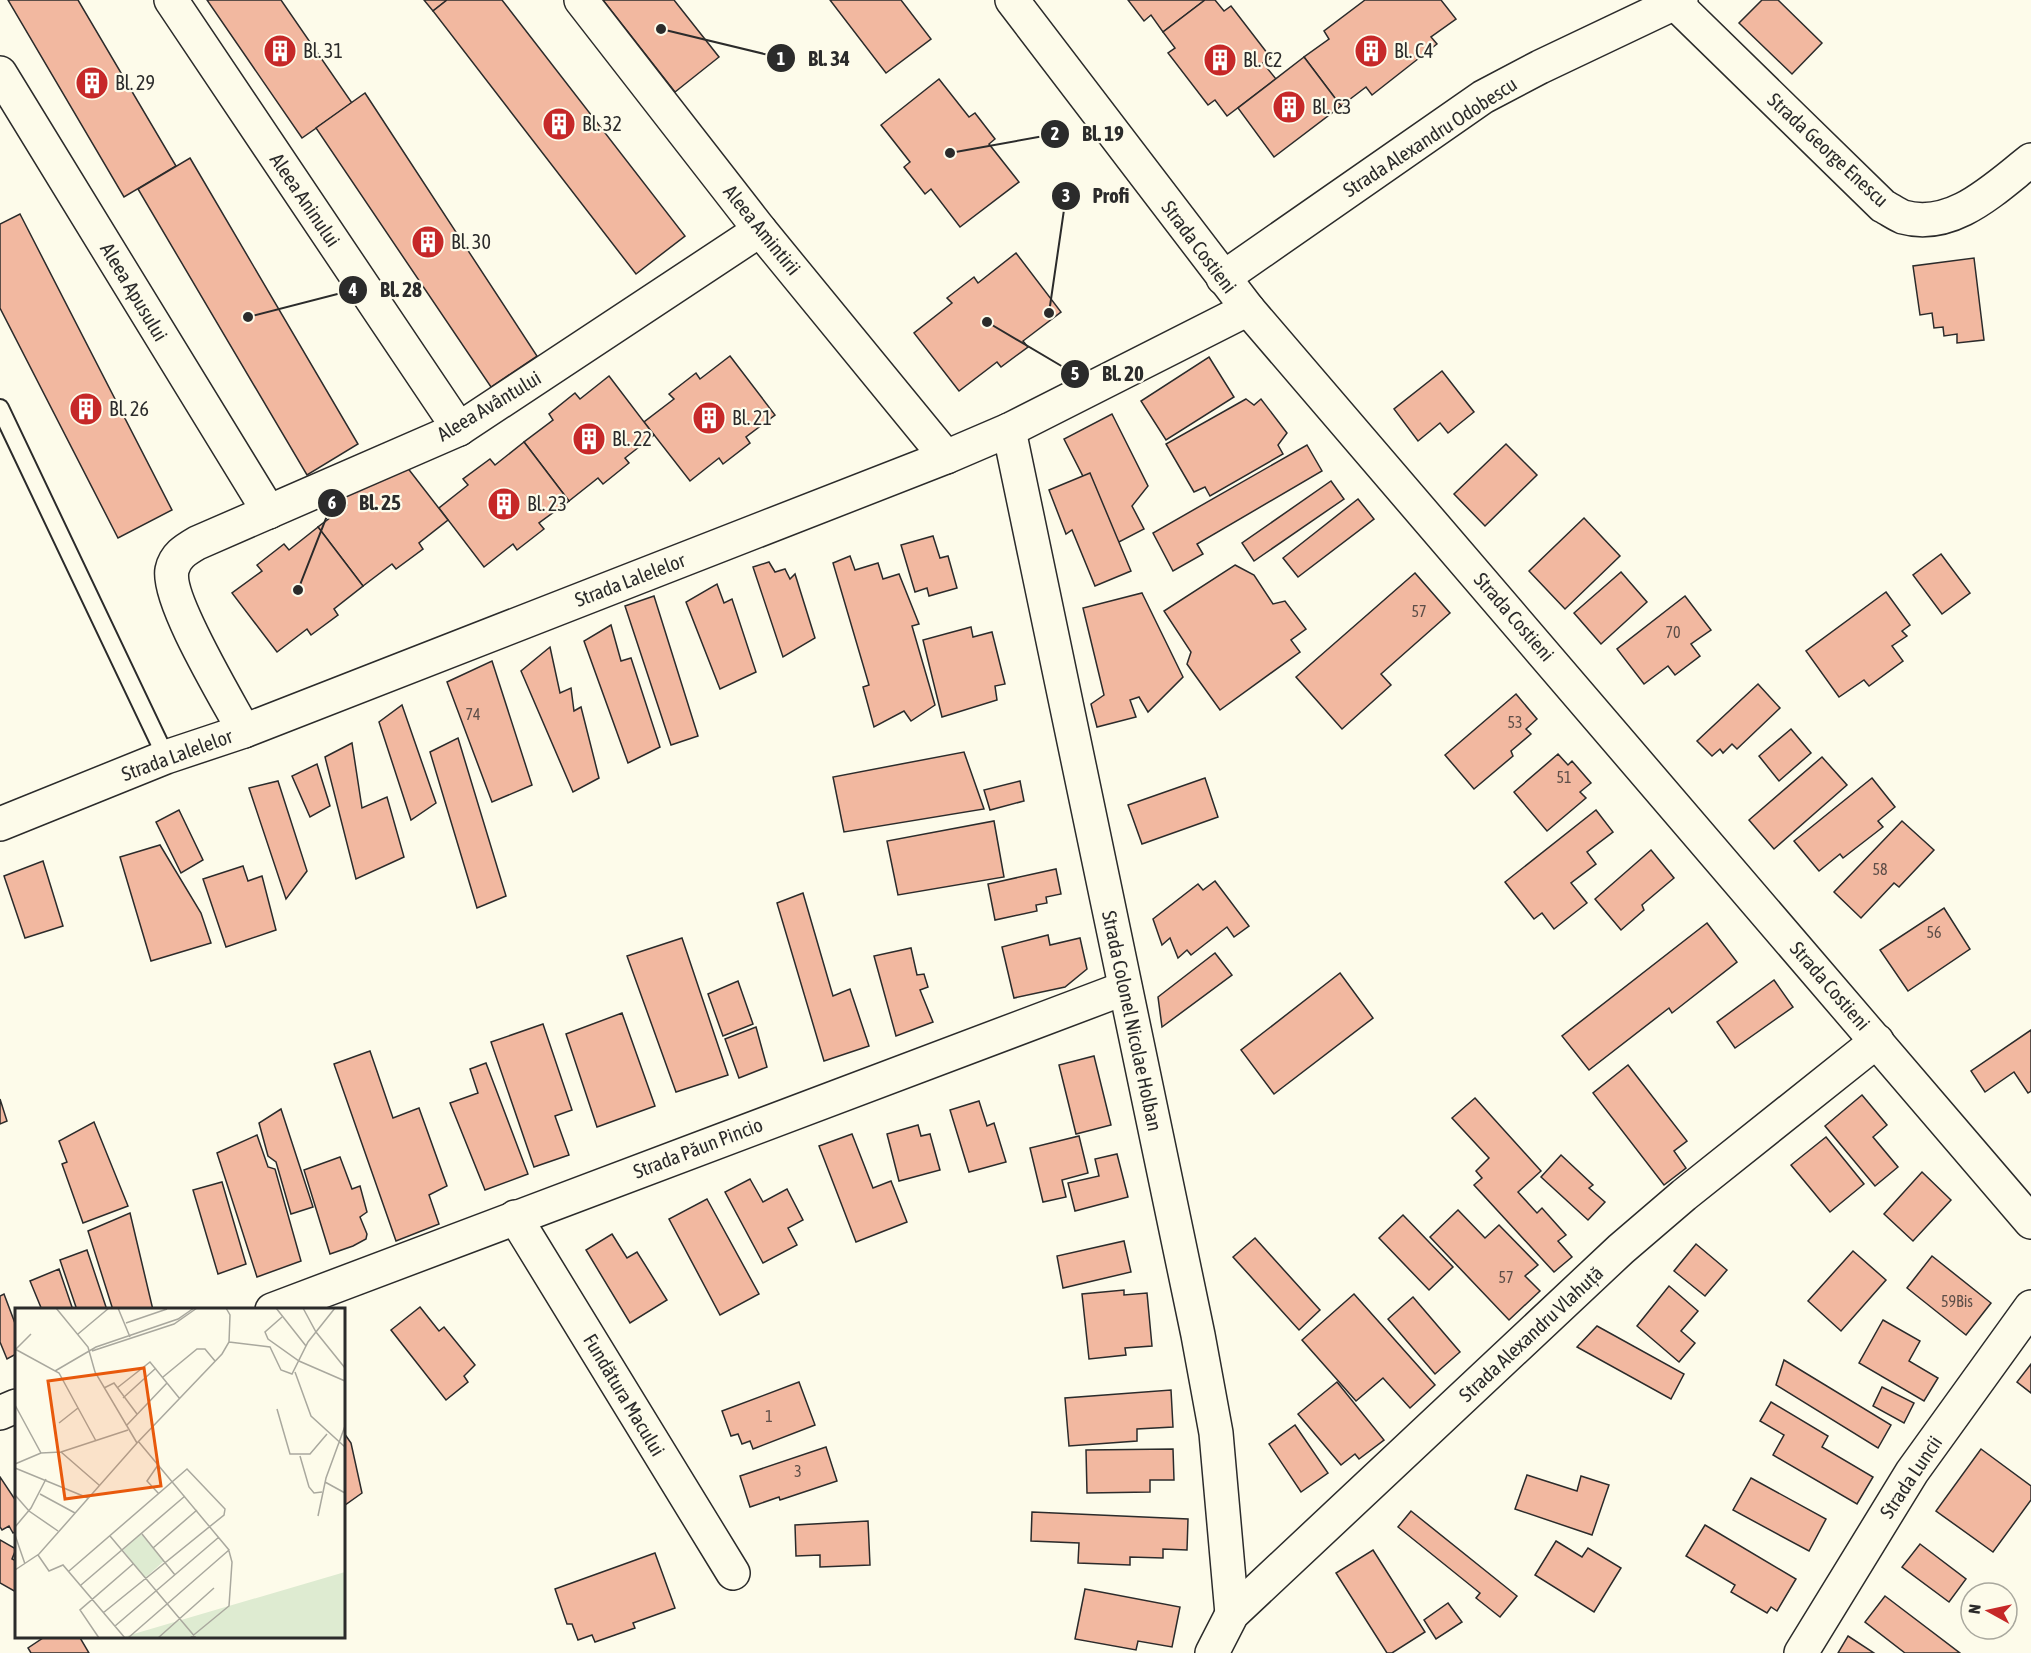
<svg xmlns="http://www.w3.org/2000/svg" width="2031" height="1653" font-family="'Asap Condensed',sans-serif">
	<rect width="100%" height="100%" fill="#fdfbea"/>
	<g fill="#f2b8a0" stroke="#2b2b2b" stroke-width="1.5">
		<polygon points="8,0 78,0 176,166 124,197"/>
		<polygon points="207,0 281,0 352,103 302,138"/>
		<polygon points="424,0 447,0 433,11"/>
		<polygon points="447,0 502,0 685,236 636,274 433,11"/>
		<polygon points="603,0 674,0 719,57 675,92"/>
		<polygon points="830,0 901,0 931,39 886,73"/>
		<polygon points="1128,0 1205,0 1163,32 1151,15 1144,21"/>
		<polygon points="1205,0 1215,0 1224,11 1231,6 1271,58 1263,63 1276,79 1227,116 1215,100 1208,105 1168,53 1175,48 1163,32"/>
		<polygon points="1365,0 1441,0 1456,19 1431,37 1437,44 1372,95 1366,87 1341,106 1304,57 1329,39 1324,31"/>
		<polygon points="1762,0 1778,0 1822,43 1792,74 1739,23"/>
		<polygon points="1304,57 1341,106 1274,157 1238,108"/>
		<polygon points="939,79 969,117 975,113 995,139 989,144 1019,182 960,227 931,189 925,194 904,167 910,162 881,125"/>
		<polygon points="365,93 537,356 491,387 316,128"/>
		<polygon points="190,158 358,444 307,475 138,189"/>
		<polygon points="20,214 172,510 118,538 0,308 0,224"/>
		<polygon points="1016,253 1061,312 1023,341 1028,347 1001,367 997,362 959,391 914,333 952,303 947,298 974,277 978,283"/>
		<polygon points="1974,258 1984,340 1957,343 1957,334 1944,336 1943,327 1934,328 1932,313 1920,315 1913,266"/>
		<polygon points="730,356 775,415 746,437 750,443 723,464 719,458 690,481 644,422 674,399 669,394 696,373 700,379"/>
		<polygon points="1209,357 1234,397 1166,440 1141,401"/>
		<polygon points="1442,371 1474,412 1448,433 1440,423 1418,441 1394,409"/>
		<polygon points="609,376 654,435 625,458 629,463 603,484 598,478 569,501 524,442 553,420 549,414 575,393 580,399"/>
		<polygon points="1246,399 1254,405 1261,399 1287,433 1278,445 1283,454 1210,496 1205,487 1194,492 1166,444"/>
		<polygon points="1112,414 1148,486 1132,506 1144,529 1117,543 1064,439"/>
		<polygon points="524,442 569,501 539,523 544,529 517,550 513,544 484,567 439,508 468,485 463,479 490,459 495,465"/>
		<polygon points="1506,444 1537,475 1485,526 1454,494"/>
		<polygon points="1307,445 1322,471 1197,544 1203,554 1173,571 1153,533"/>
		<polygon points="403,462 448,520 419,543 423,549 396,569 392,564 363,586 318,527 347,505 343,499 369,479 374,484"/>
		<polygon points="1090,473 1131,571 1095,586 1072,530 1066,534 1049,490"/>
		<polygon points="1331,481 1344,499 1254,561 1242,543"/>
		<polygon points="1358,499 1374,519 1298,577 1283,558"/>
		<polygon points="1584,518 1620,556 1565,609 1529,571"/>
		<polygon points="318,527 363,586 334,609 338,615 311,635 307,629 277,652 232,593 262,571 257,565 284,544 289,550"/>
		<polygon points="933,536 940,558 948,556 957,588 929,596 927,588 915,592 901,545"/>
		<polygon points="1941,554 1970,593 1942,614 1913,575"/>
		<polygon points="850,556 855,570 878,563 883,579 899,574 919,624 912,626 935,705 911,721 904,711 874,727 863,687 869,685 833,563"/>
		<polygon points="769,562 775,572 785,569 790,579 795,574 815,638 783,657 753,567"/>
		<polygon points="1235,565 1254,575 1273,604 1285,601 1306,629 1291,640 1300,652 1220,710 1187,664 1191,652 1164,611"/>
		<polygon points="1621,572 1647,602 1601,644 1574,613"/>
		<polygon points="1415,573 1450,613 1381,674 1391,685 1342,729 1296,677"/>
		<polygon points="717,584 724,603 732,599 756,672 720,689 686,602"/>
		<polygon points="1886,592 1910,625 1902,631 1907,636 1892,646 1903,661 1869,686 1864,680 1839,697 1806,651"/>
		<polygon points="1142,593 1183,677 1148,712 1139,697 1130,700 1136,717 1097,727 1091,704 1104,695 1083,608"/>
		<polygon points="654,596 698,736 671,745 625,606"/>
		<polygon points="1685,596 1711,630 1691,644 1700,656 1675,675 1668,666 1644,684 1617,649"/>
		<polygon points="611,625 621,661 631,658 660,747 628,763 584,641"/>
		<polygon points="971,627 973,637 992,632 1005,684 995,686 997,700 942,717 923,640"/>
		<polygon points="550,647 560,693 571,688 574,711 581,707 599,778 573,792 521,671"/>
		<polygon points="492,661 532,785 492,802 447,682"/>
		<polygon points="1758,684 1780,708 1737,749 1732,744 1723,753 1720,749 1712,756 1697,741"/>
		<polygon points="1516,694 1537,719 1526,729 1531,734 1511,751 1513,756 1474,789 1445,755"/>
		<polygon points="402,705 436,803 411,820 379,722"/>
		<polygon points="1791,729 1811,753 1779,781 1759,756"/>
		<polygon points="458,738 506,896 477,908 430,752"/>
		<polygon points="352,743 362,808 387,797 404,857 356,879 325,757"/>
		<polygon points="964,752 984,809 844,832 833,777"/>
		<polygon points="1558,754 1568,765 1572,761 1591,783 1580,792 1586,798 1547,831 1514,792"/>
		<polygon points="1822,757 1847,785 1774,849 1749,820"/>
		<polygon points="317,764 330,806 310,817 292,776"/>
		<polygon points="1205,778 1218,817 1142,844 1128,805"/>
		<polygon points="1872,778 1895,807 1878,821 1883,827 1843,858 1840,854 1819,871 1794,841"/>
		<polygon points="278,781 307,871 286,899 249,788"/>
		<polygon points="1020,781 1024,801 990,810 984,790"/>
		<polygon points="179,810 203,860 181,873 156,822"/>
		<polygon points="1596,810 1613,832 1587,852 1596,864 1571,883 1587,903 1554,929 1542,913 1534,919 1505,882"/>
		<polygon points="994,821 1004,877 898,895 887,841"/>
		<polygon points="1902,821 1934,850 1899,887 1894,883 1861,918 1834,892"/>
		<polygon points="160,845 201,913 211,943 151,961 120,857"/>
		<polygon points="1651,850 1674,878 1642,905 1644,910 1621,930 1595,899"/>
		<polygon points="43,861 63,926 25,938 4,876"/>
		<polygon points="243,866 248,881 262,876 276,930 226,947 203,879"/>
		<polygon points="1056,869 1061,894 1046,897 1047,903 1036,905 1037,911 995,920 988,884"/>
		<polygon points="1215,881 1249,926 1234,937 1227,927 1191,955 1187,950 1178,958 1170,938 1162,945 1153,919 1198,884 1203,890"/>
		<polygon points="803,893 833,996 850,989 869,1046 824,1061 777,903"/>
		<polygon points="1944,908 1970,949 1908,991 1880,950"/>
		<polygon points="1707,923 1737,962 1672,1013 1669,1008 1589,1070 1562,1036"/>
		<polygon points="1048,935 1050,945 1080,938 1087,969 1065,987 1014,998 1002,947"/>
		<polygon points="682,938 728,1075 676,1092 627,956"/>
		<polygon points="911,948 917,975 924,974 928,987 920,990 933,1022 896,1036 874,956"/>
		<polygon points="1215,953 1232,975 1162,1027 1158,997"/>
		<polygon points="1340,973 1373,1018 1274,1094 1241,1050"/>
		<polygon points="1774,980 1793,1007 1735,1048 1717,1022"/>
		<polygon points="738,981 753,1024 723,1036 708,994"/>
		<polygon points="622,1013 655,1106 597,1127 566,1034"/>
		<polygon points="543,1024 572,1110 555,1116 569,1155 534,1167 491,1042"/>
		<polygon points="756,1027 767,1067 739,1078 725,1039"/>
		<polygon points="2031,1030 2031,1091 2028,1093 2014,1072 1985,1092 1971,1071"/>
		<polygon points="370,1051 393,1118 419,1108 447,1186 429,1195 439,1224 396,1241 334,1064"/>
		<polygon points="1094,1056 1111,1125 1076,1134 1059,1065"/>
		<polygon points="486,1063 528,1174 485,1190 450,1103 478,1093 470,1069"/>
		<polygon points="1628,1065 1687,1141 1674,1151 1686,1168 1664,1185 1593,1093"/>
		<polygon points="1862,1095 1887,1125 1873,1137 1898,1167 1875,1186 1825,1126"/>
		<polygon points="1475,1098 1541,1171 1518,1192 1537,1213 1542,1208 1566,1235 1558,1241 1572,1257 1554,1272 1474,1185 1482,1178 1476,1171 1489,1158 1452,1118"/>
		<polygon points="0,1099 7,1121 0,1124"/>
		<polygon points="979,1101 987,1126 994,1123 1006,1162 969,1172 950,1110"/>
		<polygon points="281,1109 313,1207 291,1214 276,1162 268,1156 259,1123"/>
		<polygon points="94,1122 128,1206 83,1223 62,1164 67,1162 59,1141"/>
		<polygon points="918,1125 921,1136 930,1134 940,1170 899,1181 887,1134"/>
		<polygon points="852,1134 873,1188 891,1181 907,1222 856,1242 819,1146"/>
		<polygon points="257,1135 268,1167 275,1169 301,1261 257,1277 217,1153"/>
		<polygon points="1079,1136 1088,1173 1062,1180 1066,1197 1043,1202 1030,1148"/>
		<polygon points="1826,1137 1864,1184 1830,1212 1791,1165"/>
		<polygon points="1117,1154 1128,1197 1075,1211 1068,1183 1099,1176 1095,1159"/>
		<polygon points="1561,1155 1593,1185 1589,1188 1605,1202 1588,1220 1541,1177"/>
		<polygon points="340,1157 352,1189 360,1186 367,1212 360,1217 367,1234 366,1239 353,1246 330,1254 304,1170"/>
		<polygon points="1922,1172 1951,1200 1913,1241 1884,1214"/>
		<polygon points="750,1179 763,1202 787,1189 803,1220 788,1228 797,1245 763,1263 725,1192"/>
		<polygon points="222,1182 246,1264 218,1274 193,1190"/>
		<polygon points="707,1199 759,1294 720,1315 669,1219"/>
		<polygon points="1458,1210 1485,1238 1499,1225 1538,1265 1525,1276 1540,1291 1509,1320 1430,1237"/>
		<polygon points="130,1213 153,1310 113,1310 88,1231"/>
		<polygon points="1403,1215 1453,1267 1429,1290 1379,1238"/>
		<polygon points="612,1234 627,1258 637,1252 667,1300 630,1323 586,1250"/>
		<polygon points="1255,1238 1320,1310 1299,1330 1233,1257"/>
		<polygon points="1124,1241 1131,1272 1063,1288 1057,1256"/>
		<polygon points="1696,1244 1727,1270 1705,1296 1674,1271"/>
		<polygon points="87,1250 107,1310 77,1310 60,1260"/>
		<polygon points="1853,1251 1886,1280 1841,1331 1808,1301"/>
		<polygon points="1932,1256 1991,1303 1966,1335 1907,1288"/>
		<polygon points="59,1269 73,1310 42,1310 30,1281"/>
		<polygon points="1669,1286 1698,1311 1681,1331 1695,1343 1679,1362 1637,1326"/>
		<polygon points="1124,1290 1124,1295 1147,1293 1152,1346 1125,1348 1126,1355 1089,1359 1082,1294"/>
		<polygon points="4,1294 16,1326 16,1354 7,1359 0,1342 0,1296"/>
		<polygon points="1354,1294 1435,1385 1410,1408 1383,1378 1356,1401 1302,1340"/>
		<polygon points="1413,1297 1460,1352 1435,1374 1388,1319"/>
		<polygon points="420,1307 439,1331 444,1327 475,1365 464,1376 468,1382 446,1400 391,1330"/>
		<polygon points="1883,1320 1920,1341 1909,1361 1938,1378 1924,1401 1859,1363"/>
		<polygon points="1597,1326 1684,1374 1671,1399 1577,1347"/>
		<polygon points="1784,1360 1891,1425 1878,1448 1776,1385"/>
		<polygon points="2031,1364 2031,1393 2017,1382"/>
		<polygon points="799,1382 815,1425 753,1449 750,1441 742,1444 738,1434 731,1436 722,1411"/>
		<polygon points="1337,1382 1384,1440 1359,1459 1355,1454 1341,1465 1298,1414"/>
		<polygon points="1882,1387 1914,1403 1904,1423 1873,1406"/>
		<polygon points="1171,1390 1173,1427 1137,1429 1137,1441 1069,1446 1065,1398"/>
		<polygon points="1771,1402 1828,1436 1822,1447 1873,1477 1857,1504 1773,1455 1784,1435 1760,1421"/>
		<polygon points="1295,1425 1328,1473 1301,1492 1269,1444"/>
		<polygon points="344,1433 351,1443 362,1493 345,1505"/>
		<polygon points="826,1447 837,1481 780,1500 779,1497 750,1507 740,1476"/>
		<polygon points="1173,1449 1174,1480 1150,1480 1150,1492 1087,1493 1086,1450"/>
		<polygon points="1981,1449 2031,1486 2031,1500 1993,1552 1936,1511"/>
		<polygon points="1527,1475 1577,1491 1581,1476 1609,1485 1592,1535 1515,1509"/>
		<polygon points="0,1477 16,1501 16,1531 13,1533 9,1526 2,1530 0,1527"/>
		<polygon points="1751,1478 1826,1519 1809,1551 1733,1510"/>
		<polygon points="1411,1511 1517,1596 1500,1617 1476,1598 1480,1593 1398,1527"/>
		<polygon points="1032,1512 1188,1519 1187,1550 1163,1549 1163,1558 1130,1557 1130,1565 1078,1563 1079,1543 1031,1541"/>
		<polygon points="868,1521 870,1565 820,1567 820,1555 796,1556 795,1525"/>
		<polygon points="1705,1525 1796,1579 1777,1611 1771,1607 1767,1613 1731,1592 1735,1585 1686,1556"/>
		<polygon points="0,1540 16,1549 12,1559 16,1561 16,1592 0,1583"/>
		<polygon points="1556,1541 1582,1557 1588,1548 1621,1568 1594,1612 1535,1575"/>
		<polygon points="1920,1544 1966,1579 1949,1602 1902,1567"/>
		<polygon points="1373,1550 1425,1632 1392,1653 1387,1653 1336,1573"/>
		<polygon points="655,1553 675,1608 633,1623 635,1628 595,1642 592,1635 578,1640 572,1624 567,1624 555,1589"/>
		<polygon points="1085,1589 1180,1607 1172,1647 1138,1641 1136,1650 1075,1639"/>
		<polygon points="1885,1596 1960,1653 1905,1653 1865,1622"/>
		<polygon points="1448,1603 1462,1622 1436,1639 1424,1620"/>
		<polygon points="46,1636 79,1636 89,1653 31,1653 28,1648"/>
		<polygon points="1848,1636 1874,1653 1838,1653"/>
	</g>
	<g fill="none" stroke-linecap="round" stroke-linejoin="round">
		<g stroke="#2b2b2b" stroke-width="20">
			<polyline id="lane" points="0,408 166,757"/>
		</g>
		<g stroke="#2b2b2b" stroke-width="36">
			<g id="street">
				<polyline points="171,0 459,429"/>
				<polyline points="581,0 760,230 946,457"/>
				<path d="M1676,4L1883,206C1889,209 1896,214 1903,217C1953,231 1995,188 2031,160"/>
				<polyline points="0,73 269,512"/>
				<polyline points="1223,278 1483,97 1540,67 1681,0"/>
				<polyline points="1009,430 1198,1335 1216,1433 1232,1614"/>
				<path d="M244,731C228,701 166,599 172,570C175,556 185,550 197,543L459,429L760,230"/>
				<polyline points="515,1217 733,1573"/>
				<polyline points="272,1310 1125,988"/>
				<polyline points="0,1413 16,1406"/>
				<polyline points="1212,1653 1232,1614 1621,1249 1684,1195 1877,1041"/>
				<polyline points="1801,1653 1912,1472 2031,1307"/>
			</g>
		</g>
		<g stroke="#2b2b2b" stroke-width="36">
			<g id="secondary">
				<polyline points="1012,0 1248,309 2031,1222"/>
				<polyline points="0,824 166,757 244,731 946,457 1009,430 1248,309"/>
			</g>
		</g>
		<use href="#lane" stroke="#fdfbea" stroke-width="16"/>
		<use href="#street" stroke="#fdfbea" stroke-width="33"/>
		<use href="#secondary" stroke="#fdfbea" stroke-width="33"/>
	</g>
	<defs>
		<g id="building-disc" transform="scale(1.725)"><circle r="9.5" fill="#c62828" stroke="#fdfbea"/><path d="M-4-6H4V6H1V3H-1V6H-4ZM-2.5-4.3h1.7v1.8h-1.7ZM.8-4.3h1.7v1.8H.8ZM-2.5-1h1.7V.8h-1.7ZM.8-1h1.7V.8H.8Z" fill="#fff"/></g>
	</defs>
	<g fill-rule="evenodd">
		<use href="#building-disc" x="280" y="51"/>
		<use href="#building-disc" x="1371" y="51"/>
		<use href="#building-disc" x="1220" y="60"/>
		<use href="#building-disc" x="92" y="83"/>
		<use href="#building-disc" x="1289" y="107"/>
		<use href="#building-disc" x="559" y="124"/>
		<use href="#building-disc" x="428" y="242"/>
		<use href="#building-disc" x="86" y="409"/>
		<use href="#building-disc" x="709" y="418"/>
		<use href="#building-disc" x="589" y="439"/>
		<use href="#building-disc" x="504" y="504"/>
	</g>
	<g text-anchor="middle" stroke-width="4.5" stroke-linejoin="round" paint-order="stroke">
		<g font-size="16" fill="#5d4e48">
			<text x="1419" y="617">57</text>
			<text x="1673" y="638">70</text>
			<text x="473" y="720">74</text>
			<text x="1515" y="728">53</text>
			<text x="1564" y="783">51</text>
			<text x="1880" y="875">58</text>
			<text x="1934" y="938">56</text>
			<text x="1506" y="1283">57</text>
			<text x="1957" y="1307">59Bis</text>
			<text x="769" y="1422">1</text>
			<text x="798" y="1477">3</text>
		</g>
		<g font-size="20" fill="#2b2b2b" stroke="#fdfbea" text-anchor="start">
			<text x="303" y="58">Bl. 31</text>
			<text x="1394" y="58">Bl. C4</text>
			<text x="1243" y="67">Bl. C2</text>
			<text x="115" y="90">Bl. 29</text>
			<text x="1312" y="114">Bl. C3</text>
			<text x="582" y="131">Bl. 32</text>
			<text x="451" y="249">Bl. 30</text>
			<text x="109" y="416">Bl. 26</text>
			<text x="732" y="425">Bl. 21</text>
			<text x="612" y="446">Bl. 22</text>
			<text x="527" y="511">Bl. 23</text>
		</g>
		<g font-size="20" fill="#2b2b2b" stroke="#fdfbea">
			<text transform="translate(1430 137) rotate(-33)" y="7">Strada Alexandru Odobescu</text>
			<text transform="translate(1828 150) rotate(43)" y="7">Strada George Enescu</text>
			<text transform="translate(305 200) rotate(56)" y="7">Aleea Aninului</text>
			<text transform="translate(762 230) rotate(51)" y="7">Aleea Amintirii</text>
			<text transform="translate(1199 247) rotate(53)" y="7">Strada Costieni</text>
			<text transform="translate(134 292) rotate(59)" y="7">Aleea Apusului</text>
			<text transform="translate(489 406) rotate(-31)" y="7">Aleea Avântului</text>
			<text transform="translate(630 580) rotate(-21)" y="7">Strada Lalelelor</text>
			<text transform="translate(1514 617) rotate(49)" y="7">Strada Costieni</text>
			<text transform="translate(177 755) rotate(-20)" y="7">Strada Lalelelor</text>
			<text transform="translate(1830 986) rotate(49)" y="7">Strada Costieni</text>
			<text transform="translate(1132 1021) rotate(78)" y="7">Strada Colonel Nicolae Holban</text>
			<text transform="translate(698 1148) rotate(-21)" y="7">Strada Păun Pincio</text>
			<text transform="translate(1531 1334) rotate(-43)" y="7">Strada Alexandru Vlahuță</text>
			<text transform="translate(624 1395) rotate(59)" y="7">Fundătura Macului</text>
			<text transform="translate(1911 1477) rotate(-56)" y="7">Strada Luncii</text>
		</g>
	</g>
	<g transform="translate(15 1308)">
		<rect width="330" height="330" fill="#fdfbea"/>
		<path d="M126,226L149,253L130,270L108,242ZM330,264V330H105Z" fill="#deebd1"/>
		<path fill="none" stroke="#a9a89e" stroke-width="1.5" d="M41,0L73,39L80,64L122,135M103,0L115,29M261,0L291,38M288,0L301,24L330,60M267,9L250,24L253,31L284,53L330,73M111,15L152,1M63,26L94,0M214,34L255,39L266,62L277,66L293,34L320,0M0,41L44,65L81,133M1,41L16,26M77,43L159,16L182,0M40,63L81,39L163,11L179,0M280,64L296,108L330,139M148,69L182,41H190L200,53M89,80L99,75L122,106M102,80L135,54L165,91M108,90L141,60M0,97L26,145L46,144L84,177M262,101L275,146H295L312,126M44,115L63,100M111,118L152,75M46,144L113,122M285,148L294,179L299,185L307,184M0,156L26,145M143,157L132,173L144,186M0,160L73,190M310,174L330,185M25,186L60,205M0,187L14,203L43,223M303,208L311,170L330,118M0,219L16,200L31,171M127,226L160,267M0,227L10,256M95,228L181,330M138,240L182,202M23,247L34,263L48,257L110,330M0,262L24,246L122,135L207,46L214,34L215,7L211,0M54,263L172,161L210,201L209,207L88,305M66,277L170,188M100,318L204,229M84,330L65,302L118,256M113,330L214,242L123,133M143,330L199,280M175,330L214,298L217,254L214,243"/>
		<path fill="#e8590c" fill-opacity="0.15" stroke="#e8590c" stroke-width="3" d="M129,60L146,178L50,191L33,73Z"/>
		<rect width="330" height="330" fill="none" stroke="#2b2b2b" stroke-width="3"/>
	</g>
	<path fill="none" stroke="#2b2b2b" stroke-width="2" d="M661 29L781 58M950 153L1055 134M1049 313L1066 196M248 317L353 290M987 322L1075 374M298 590L332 503"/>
	<g fill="#2b2b2b" stroke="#fdfbea" stroke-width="2">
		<circle cx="661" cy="29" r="6"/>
		<circle cx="950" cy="153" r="6"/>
		<circle cx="1049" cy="313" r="6"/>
		<circle cx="248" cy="317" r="6"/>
		<circle cx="987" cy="322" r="6"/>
		<circle cx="298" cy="590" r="6"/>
		<circle cx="781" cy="58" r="15"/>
		<circle cx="1055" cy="134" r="15"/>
		<circle cx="1066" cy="196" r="15"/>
		<circle cx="353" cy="290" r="15"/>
		<circle cx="1075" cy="374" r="15"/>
		<circle cx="332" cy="503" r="15"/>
	</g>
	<g font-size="18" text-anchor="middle" font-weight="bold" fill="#fff">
		<text x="781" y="65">1</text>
		<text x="1055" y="140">2</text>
		<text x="1066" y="202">3</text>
		<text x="353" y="296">4</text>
		<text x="1075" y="380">5</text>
		<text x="332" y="509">6</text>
	</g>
	<g font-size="21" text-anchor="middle" font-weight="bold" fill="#2b2b2b" stroke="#fdfbea" stroke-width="4.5" stroke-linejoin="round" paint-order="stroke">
		<text x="829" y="66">Bl. 34</text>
		<text x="1103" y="141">Bl. 19</text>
		<text x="1111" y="203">Profi</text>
		<text x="401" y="297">Bl. 28</text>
		<text x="1123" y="381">Bl. 20</text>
		<text x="380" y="510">Bl. 25</text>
	</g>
	<g transform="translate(1989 1611) rotate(278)"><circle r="28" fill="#fdfbea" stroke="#a9a89e" stroke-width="1.5"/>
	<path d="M0-4.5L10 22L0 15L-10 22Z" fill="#c62828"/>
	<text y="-9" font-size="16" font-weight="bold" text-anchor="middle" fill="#2b2b2b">N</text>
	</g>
</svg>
